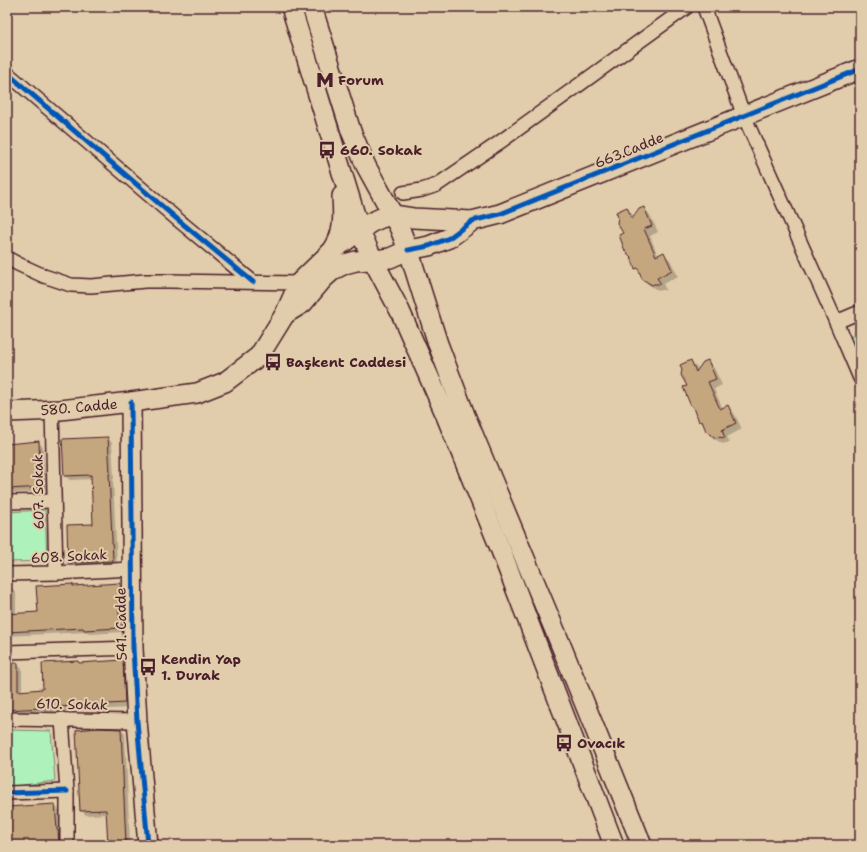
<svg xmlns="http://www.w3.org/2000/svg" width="867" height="852" font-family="'Shantell Sans',sans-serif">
	<rect width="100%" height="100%" fill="#e1cdab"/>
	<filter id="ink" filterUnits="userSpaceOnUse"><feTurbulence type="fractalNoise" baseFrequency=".025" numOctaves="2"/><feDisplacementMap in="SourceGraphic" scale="8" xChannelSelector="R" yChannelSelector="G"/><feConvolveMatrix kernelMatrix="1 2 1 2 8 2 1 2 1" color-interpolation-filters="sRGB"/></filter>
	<g filter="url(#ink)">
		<g fill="#aff1ba" stroke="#7c8872">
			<polygon points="860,326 860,362 850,339 858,327"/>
			<polygon points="45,510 47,561 7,562 7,512"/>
			<polygon points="7,730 51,731 55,781 7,787"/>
		</g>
		<g fill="#0003">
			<polygon points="626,208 633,215 634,218 644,208 650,215 658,232 650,236 658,256 664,254 670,260 678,276 663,284 666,290 661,290 659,291 649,285 642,278 641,273 636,268 624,234"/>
			<polygon points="690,361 697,367 698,371 708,361 714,368 722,385 714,389 723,409 728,406 734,413 742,429 727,437 730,443 725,443 723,444 713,438 706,431 705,426 700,421 688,387"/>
			<polygon points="108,438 112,443 114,479 113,479 117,565 74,567 69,562 94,525 92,479 70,480 65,476"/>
			<polygon points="38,442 43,447 45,473 46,475 47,491 12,493 11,492 7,493 7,445"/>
			<polygon points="120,584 125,588 126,605 122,605 124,632 89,634 87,632 7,636 7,588 11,588 16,592 16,614 39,613 72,585 75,587"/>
			<polygon points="122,661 127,665 129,708 7,714 7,664 17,664 22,669 22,692 44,690 78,662 80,664"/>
			<polygon points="121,730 125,734 130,845 109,845 108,814 86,815 81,810"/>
			<polygon points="54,805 59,810 61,834 63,845 7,845 7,807 12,806 13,808"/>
		</g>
		<g fill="#c5a77f" stroke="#4a1f2b">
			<polygon points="627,207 632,219 639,209 644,207 652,226 644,229 656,256 664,252 672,270 657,278 661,284 654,284 652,285 642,279 638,268 635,269 631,257 625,251 619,235 623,233 617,223 618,217 616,212"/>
			<polygon points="691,360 696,372 703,362 708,360 716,379 708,382 720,409 728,405 736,423 722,430 725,438 718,437 716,438 706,431 702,421 699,422 695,410 690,404 683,387 687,386 681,375 682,370 680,365"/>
			<polygon points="108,437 110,474 109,474 113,561 68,563 67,525 93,524 91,475 64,476 62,439"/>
			<polygon points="39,441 40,469 42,469 43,487 7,489 7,444"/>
			<polygon points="120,583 122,601 118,601 120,628 84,630 83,628 7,632 7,614 38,612 36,586 73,584 73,586"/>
			<polygon points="123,660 125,703 7,710 7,663 18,663 18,691 43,689 42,663 78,661 79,663"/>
			<polygon points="99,728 121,729 126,845 108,845 106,810 80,811 76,730"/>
			<polygon points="55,804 57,830 58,830 59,845 7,845 7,807"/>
		</g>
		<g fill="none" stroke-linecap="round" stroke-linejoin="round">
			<g stroke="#4a1f2b" stroke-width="16">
				<g id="street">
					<polyline points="704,7 744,116 836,322 860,378"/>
					<polyline points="7,73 177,219 253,282"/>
					<polyline points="403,193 422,190 437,185 500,142 687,7"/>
					<polyline points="7,258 18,264 44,276 71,285 91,286 145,281 169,281 299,283"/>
					<polyline points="836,322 860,312"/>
					<polyline points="52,410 56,573"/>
					<polyline points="7,502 54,501"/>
					<polyline points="7,574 56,573 132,569"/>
					<polyline points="7,652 133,648"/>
					<polyline points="7,719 137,721"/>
					<polyline points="62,719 67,791 67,845"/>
					<polyline points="7,793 67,791"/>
				</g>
			</g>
			<g stroke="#4a1f2b" stroke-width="22">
				<g id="secondary">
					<polyline points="291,7 360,231 373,260 400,311 444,411 500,548 614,845"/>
					<polyline points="312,7 351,131 366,166 393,215 400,229 411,258 438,344 465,415 556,633 642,845"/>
					<path d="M333,250C345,230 343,218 342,196"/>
					<polyline points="285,314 303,303 323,279 333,270 345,264 356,261 382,259 390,258 408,250 429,246 449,238 472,221 500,214 860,69"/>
					<polyline points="131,402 133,648 137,721 148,845"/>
					<polyline points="7,412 60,410 131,402 197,393 225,382 259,356 285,314 299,283 333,250 370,223 381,218 393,215 413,218 472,221"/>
				</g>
			</g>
			<use href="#street" stroke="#e1cdab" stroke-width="13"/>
			<use href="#secondary" stroke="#e1cdab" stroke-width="19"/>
			<g stroke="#e1cdab" stroke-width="8">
				<g id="cycleway">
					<polyline points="7,73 177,219 253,282"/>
					<polyline points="408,250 429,246 449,238 472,221 500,214 860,69"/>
					<polyline points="131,402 133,648 137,721 148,845"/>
					<polyline points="7,793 67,791"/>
				</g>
			</g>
			<use href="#cycleway" stroke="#0057b8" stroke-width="5"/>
		</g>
	</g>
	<defs>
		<g id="metro-bare" transform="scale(1.38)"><path d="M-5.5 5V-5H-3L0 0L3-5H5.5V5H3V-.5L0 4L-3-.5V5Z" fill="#4a1f2b" stroke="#e1cdab" stroke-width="2.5" paint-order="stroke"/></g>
		<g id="bus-bare" transform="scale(1.38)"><path d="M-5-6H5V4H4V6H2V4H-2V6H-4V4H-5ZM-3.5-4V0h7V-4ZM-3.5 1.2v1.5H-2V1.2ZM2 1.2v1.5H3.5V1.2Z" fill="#4a1f2b" stroke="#e1cdab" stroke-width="2.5" paint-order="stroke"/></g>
	</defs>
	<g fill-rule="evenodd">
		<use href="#metro-bare" x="325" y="80"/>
		<use href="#bus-bare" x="327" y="150"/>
		<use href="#bus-bare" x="273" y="362"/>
		<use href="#bus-bare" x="148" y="667"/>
		<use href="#bus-bare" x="564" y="743"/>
	</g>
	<g text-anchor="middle" stroke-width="4" stroke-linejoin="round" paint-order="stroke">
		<g font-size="14" font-weight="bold" fill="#4a1f2b" stroke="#e1cdab" text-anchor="start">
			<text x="338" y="85">Forum</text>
			<text x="340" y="155">660. Sokak</text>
			<text x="286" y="367">Başkent Caddesi</text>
			<text x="161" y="664">Kendin Yap<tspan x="161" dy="16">1. Durak</tspan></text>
			<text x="577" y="748">Ovacık</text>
		</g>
		<g font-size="14" fill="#4a1f2b" stroke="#e1cdab">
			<text transform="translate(629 150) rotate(-22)" y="5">663.Cadde</text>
			<text transform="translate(79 407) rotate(-5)" y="5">580. Cadde</text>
			<text transform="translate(38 492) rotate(-91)" y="5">607. Sokak</text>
			<text transform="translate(69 556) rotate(-3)" y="5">608. Sokak</text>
			<text transform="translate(121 624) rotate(-91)" y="5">541. Cadde</text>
			<text transform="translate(72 704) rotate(1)" y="5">610. Sokak</text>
		</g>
	</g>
	<rect width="867" height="852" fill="none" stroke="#e1cdab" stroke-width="24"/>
	<rect x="12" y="12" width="843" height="828" fill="none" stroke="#4a1f2b" stroke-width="1.5" filter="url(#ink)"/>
</svg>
